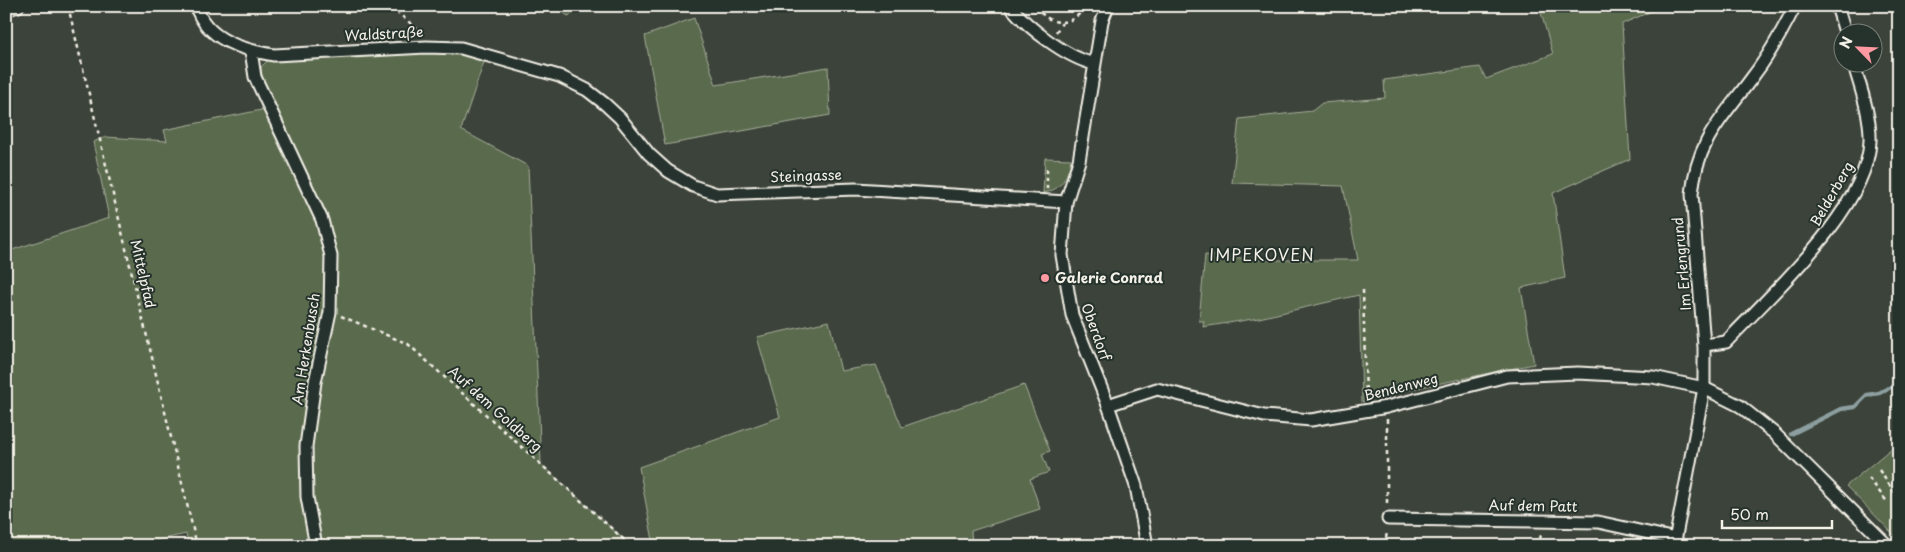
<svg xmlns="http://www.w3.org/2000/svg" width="1905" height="552" font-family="'Playpen Sans',sans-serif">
	<rect width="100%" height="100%" fill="#3c433a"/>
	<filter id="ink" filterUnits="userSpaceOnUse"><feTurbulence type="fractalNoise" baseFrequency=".02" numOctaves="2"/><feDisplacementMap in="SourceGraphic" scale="10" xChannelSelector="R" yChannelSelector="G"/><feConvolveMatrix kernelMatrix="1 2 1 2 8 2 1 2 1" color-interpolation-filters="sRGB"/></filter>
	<g filter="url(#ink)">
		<g fill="#5a6b4e" stroke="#a7ae9b">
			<polygon points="554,6 589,6 568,16"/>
			<polygon points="1539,6 1652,6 1654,10 1622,24 1630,159 1553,193 1565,278 1521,288 1534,364 1373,397 1362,402 1359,295 1259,318 1203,327 1204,321 1199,321 1205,255 1264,260 1358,260 1343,186 1232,183 1239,119 1312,111 1322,103 1385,98 1384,80 1480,67 1486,79 1553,54"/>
			<polygon points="694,18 716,85 828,67 830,115 665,145 645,36"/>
			<polygon points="426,47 485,59 461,130 528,166 541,464 631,546 189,546 186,534 131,546 6,546 6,252 109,218 93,142 106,137 167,141 164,130 266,109 319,221 326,255 324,311 330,312 326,219 315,189 268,96 262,77 261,67 267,61 337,56"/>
			<path d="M1045,158L1071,159C1068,176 1062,190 1043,193Z"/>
			<polygon points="829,321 841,371 876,365 902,427 1024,385 1050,451 1042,454 1049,472 1030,479 1040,509 971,531 972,546 654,546 639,467 780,417 757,337"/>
			<polygon points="1899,442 1899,540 1846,486"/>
		</g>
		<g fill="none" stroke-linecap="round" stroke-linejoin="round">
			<polyline stroke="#8d9fa0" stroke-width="4.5" points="1791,434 1841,409 1855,407 1867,395 1879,393 1899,383"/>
			<g stroke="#f4f1e8" stroke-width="15">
				<g id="street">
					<path d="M196,6C206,40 243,50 274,55L426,47L461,48L559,76L587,90L605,104L620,118L649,154L668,171L693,186L717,194L856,189L1066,202"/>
					<path d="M1010,6C1029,29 1066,57 1094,64"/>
					<polyline points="1108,6 1102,21 1079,161 1066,202 1062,255 1072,315 1108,405 1136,486 1147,546"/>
					<polyline points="1837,6 1845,32"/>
					<polyline points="6,10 18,6"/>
					<polyline points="251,51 255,77 322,220 331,256 330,312 315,382 306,446 307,497 316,546"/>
					<path d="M1704,345L1726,342C1771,294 1868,208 1870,141C1871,116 1860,86 1853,62"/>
					<polyline points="1108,405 1157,389 1264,416 1311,420 1387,407 1507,376 1578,373 1653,377 1704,388 1740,406 1774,433 1888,546"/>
					<polyline points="1388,519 1598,522 1676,539"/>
					<path d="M1674,546L1704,388V345L1692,194C1697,139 1723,118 1754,75C1770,54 1783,30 1795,6"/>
				</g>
			</g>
			<g stroke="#f4f1e8" stroke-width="2.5" stroke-dasharray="4 4" stroke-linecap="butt">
				<polyline points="68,6 197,546"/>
				<polyline points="390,6 423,34"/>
				<path d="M1036,6C1047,24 1067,28 1081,12L1080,8"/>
				<polyline points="1056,32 1062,23"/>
				<polyline points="1047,189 1047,167"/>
				<polyline points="1363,290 1366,398"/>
				<polyline points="341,316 408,344 631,546"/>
				<polyline points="1387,419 1387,506"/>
				<polyline points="1892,460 1899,468"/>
				<polyline points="1879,470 1897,496"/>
				<polyline points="1869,478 1888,503"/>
				<polyline points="1385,546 1387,531"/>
				<polyline points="1537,546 1542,533"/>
			</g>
			<use href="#street" stroke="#26332d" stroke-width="11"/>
		</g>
	</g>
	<circle fill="#ff9aa2" stroke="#26332d" stroke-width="2" cx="1045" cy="278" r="5"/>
	<g text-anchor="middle" stroke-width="4" stroke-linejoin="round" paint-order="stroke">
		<g font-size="14" fill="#f4f1e8" stroke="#26332d">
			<text transform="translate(384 34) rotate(-3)" y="5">Waldstraße</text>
			<text transform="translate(806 176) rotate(-2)" y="5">Steingasse</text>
			<text transform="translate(1832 194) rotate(-60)" y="5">Belderberg</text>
			<text transform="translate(1682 264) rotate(-95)" y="5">Im Erlengrund</text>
			<text transform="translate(143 274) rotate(77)" y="5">Mittelpfad</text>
			<text transform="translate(1096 332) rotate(70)" y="5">Oberdorf</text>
			<text transform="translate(306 349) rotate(-81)" y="5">Am Herkenbusch</text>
			<text transform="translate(1401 387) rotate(-14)" y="5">Bendenweg</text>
			<text transform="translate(495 409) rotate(42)" y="5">Auf dem Goldberg</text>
			<text transform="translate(1533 506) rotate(1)" y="5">Auf dem Patt</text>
		</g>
		<g font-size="14" font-weight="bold" fill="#f4f1e8" stroke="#26332d" text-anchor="start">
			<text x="1055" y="283">Galerie Conrad</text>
		</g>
		<g font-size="16" letter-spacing="1" fill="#f4f1e8" stroke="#26332d">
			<text x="1262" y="261">IMPEKOVEN</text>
		</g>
	</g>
	<rect width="1905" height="552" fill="none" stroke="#26332d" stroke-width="25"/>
	<rect x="12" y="12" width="1880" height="527" fill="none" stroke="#f4f1e8" stroke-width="2" filter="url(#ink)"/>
	<g transform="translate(1858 48) rotate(294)"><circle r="24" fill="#26332d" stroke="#787f78"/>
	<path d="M0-4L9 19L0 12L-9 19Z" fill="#ff9aa2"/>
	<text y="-8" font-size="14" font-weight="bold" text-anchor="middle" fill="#f4f1e8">N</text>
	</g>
	<path d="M1722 520v8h110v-8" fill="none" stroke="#f4f1e8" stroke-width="2.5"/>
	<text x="1730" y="520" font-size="15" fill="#f4f1e8" stroke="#26332d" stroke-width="4" paint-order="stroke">50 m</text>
</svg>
